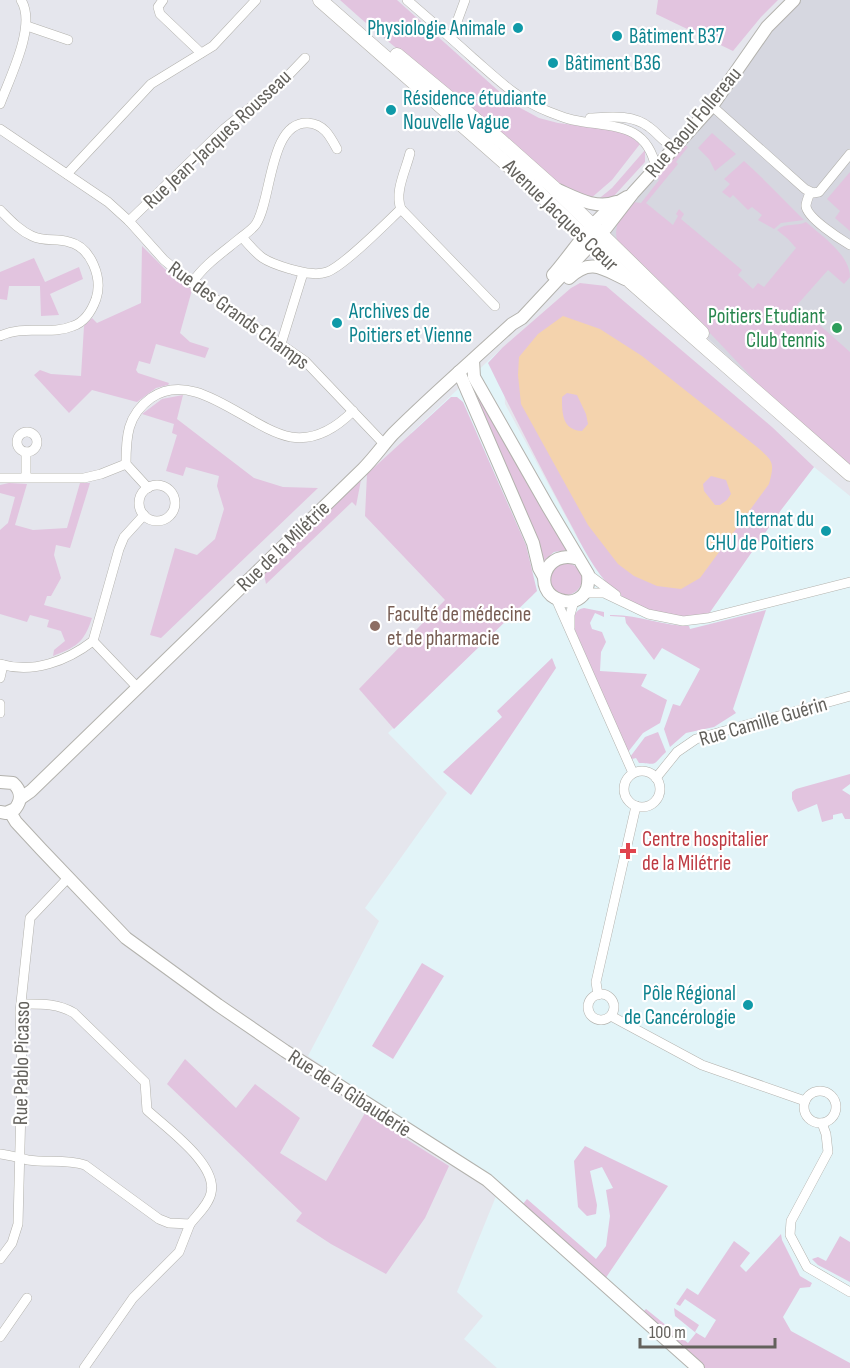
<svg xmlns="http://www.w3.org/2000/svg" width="850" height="1368" font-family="'Sofia Sans Condensed',sans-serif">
	<rect width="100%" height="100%" fill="#e5e6ed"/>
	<polygon fill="#d6d7e0" points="800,0 850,0 850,468 600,240 765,37"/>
	<polygon fill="#e2f4f8" points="502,348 505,404 579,541 612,588 708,615 781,510 814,467 850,496 850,1368 497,1368 464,1339 483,1316 457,1292 501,1184 379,1105 308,1056 379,921 365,908 447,793 388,733 533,595 411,433"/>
	<g fill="#e2c4df">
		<path d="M340,0H397L513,104L539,118L558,123L615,130L630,136L640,144L612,180L590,199L568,190L525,156L520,149L517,148C460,96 397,52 340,0Z"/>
		<polygon points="658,0 778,0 761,17 733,51 656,14"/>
		<polygon points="712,133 736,154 715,171 709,159 698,148"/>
		<path d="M685,145L688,147L676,162L678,164L646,203L673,225L678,216L676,214L679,209L684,214L681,219L742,270L738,275L753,289L758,283L764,287L796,248L788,239L777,230C786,222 796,227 806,222C822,236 850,255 850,277L844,284L828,270L797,305L850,352V467L761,387L673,294L617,240C613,223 623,214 633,202L641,203L659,180L657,177Z"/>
		<polygon points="645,150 645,162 613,197 596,201 612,188"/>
		<path d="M744,161C765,180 784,200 804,220L781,223L774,229L758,220L762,215L752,207L748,210L733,195L730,198L722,192L730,184L724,179Z"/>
		<polygon points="850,172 850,231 835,218 840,211 827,199"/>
		<polygon points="142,246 165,269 192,290 180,333 190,342 209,348 205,358 156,344 150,364 139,361 136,370 138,373 169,383 168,385 156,388 137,402 92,390 69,413 34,375 40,370 51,374 81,376 84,326 92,318 97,323 141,303"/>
		<polygon points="34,258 45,282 79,267 83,279 50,294 59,315 41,316 40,286 9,286 7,300 0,299 0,272"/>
		<path d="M580,283L606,286L772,427L814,467L781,510L708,615C674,621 640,612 614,590C594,572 582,545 569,521C541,469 514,416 488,363L502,348L571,288Z"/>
		<polygon points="474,389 542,509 569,550 554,552 543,562 470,392"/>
		<polygon points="183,395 177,419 254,478 283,487 318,488 161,638 150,635 175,548 197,555 215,539 224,509 217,486 219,476 186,467 183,476 166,471 177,435 172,433 174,424 142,414 162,399"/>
		<polygon points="451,397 457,397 463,402 526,545 537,591 394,729 359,689 445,600 365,516 367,474"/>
		<polygon points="361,480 356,506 352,502 266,584 264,574"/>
		<path d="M9,483L27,484L15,525L33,530L67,528L80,483H90L70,548L56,545L54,555L61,578L51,596H47L44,605L92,618C84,643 76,647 53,656L54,650L65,641L61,631L47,627L49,620L30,615L27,622L0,614V530L8,523L15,497L0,493V485Z"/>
		<circle cx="566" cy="579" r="16"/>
		<path d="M584,608L604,612V617L595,613L590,623L592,629L602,632L606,642L601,652L600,671L647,674L641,686L667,700L660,723L643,733L628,752L574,628C574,619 573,610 584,608Z"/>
		<path d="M766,610L733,709L736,713L714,727L686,733L670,747L664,729L673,704L680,706L700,669L662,648L654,660L626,623L625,617L610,616V615C637,614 662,626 689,626L690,629Z"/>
		<polygon points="552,658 556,668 471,795 443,772 502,717 497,711"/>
		<path d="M658,732L666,752C651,766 660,764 639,763L636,758L632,759L630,757L645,737Z"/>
		<polygon points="850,774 850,784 842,790 850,795 850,819 845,819 842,813 833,815 833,819 822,822 817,804 798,812 792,799 792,792 796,789"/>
		<polygon points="422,963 444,976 393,1059 372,1046"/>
		<polygon points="185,1059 236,1108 255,1084 300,1118 280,1153 326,1181 365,1113 449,1166 425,1218 386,1274 331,1244 296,1221 302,1213 167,1084"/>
		<polygon points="585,1146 668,1186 605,1279 523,1204 527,1199 596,1259 606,1246 610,1216 606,1190 613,1188 602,1167 590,1171 597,1205 596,1214 587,1216 578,1207 574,1161"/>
		<polygon points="781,1234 782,1240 800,1276 812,1283 810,1287 800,1288 783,1317 791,1331 850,1363 850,1368 705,1368 642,1313 646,1309 688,1343 696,1333 675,1316 674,1308 699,1325 695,1332 705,1338 716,1320 685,1299 680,1306 676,1304 687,1288 698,1295 734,1241 750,1253 740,1266 746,1272"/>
		<polygon points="840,1236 850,1242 850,1282 818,1265 812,1259 818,1257 826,1261"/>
	</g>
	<path fill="#f4d3ad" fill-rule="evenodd" d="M563,316L600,329L642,356L757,447C773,461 775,462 769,484L700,578L681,589L657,586L634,576L618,564L588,525L521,404L518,375L519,357L538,334ZM567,393L577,395L586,414L588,424L582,431C562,430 562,413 562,397ZM711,476L726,480L731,494L727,500L720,505H715L704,491L703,484Z"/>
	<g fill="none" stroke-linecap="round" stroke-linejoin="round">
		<g stroke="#b3b2ad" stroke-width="10">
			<g id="minor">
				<polyline points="163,0 158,7 160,14 201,53"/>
				<path d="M407,0C429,19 451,38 473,58C496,78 518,100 547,111C555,114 564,118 573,120C611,128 646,121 656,168"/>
				<polyline points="27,26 68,40"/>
				<polyline points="451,38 465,0"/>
				<path d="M0,104C10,77 37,25 21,0"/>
				<polyline points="712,106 805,189 813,193 819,192 850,154"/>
				<path d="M590,118C610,117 632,114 649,127C659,134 663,143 675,147"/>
				<polyline points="0,129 108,202 129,221 164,260 192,283 305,361 385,445"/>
				<polyline points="67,174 151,84 213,46 256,0"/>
				<path d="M810,192C809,196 806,202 806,206C807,218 840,239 850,245"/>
				<path d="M401,209C394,192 406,170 410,153"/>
				<path d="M0,210C10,220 19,230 32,236C44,242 57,238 69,242C91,247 103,278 96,299C92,310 85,322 73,326C50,336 25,324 0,336"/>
				<polyline points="129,221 224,129 282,82 305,58"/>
				<path d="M242,237C260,258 263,261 290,269C302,272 315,276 327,272C344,266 386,223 401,209L495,306"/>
				<path d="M192,283C204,265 222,253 239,239C245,234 252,230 256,224C272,200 269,121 308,123C324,124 330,136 337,149"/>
				<polyline points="281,344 303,273"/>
				<circle cx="27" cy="442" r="10"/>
				<polyline points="26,452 26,477"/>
				<polyline points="0,478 84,478 101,474 126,464"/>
				<circle cx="157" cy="503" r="18"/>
				<path d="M148,488L126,464C126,437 127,415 151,398C195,367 248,429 291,437C316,441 337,427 353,411"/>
				<polyline points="588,574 616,595"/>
				<polyline points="585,593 604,593 648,614 683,621 708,618 850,582"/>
				<polyline points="556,599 633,773"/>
				<polyline points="570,628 570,615 574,601"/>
				<path d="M0,664C33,674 67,661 93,641"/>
				<polyline points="0,678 3,665"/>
				<polyline points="137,687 93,641 119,549 124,537 144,515"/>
				<polyline points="0,704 0,713"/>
				<circle cx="642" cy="789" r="18"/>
				<polyline points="656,778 677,752 696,739 850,696"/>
				<circle cx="601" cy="1007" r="13"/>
				<polyline points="598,995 596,982 636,806"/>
				<polyline points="611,1016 702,1065 805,1101"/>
				<circle cx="820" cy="1107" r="16"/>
				<polyline points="822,1123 826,1134 828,1152 791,1221 790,1235 807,1267 850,1292"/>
				<path d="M0,1154C10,1155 18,1158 28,1160C47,1163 66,1159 85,1165L159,1219L169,1223L190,1224C197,1215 209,1204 211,1193C218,1164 166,1128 147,1110L145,1082L74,1013C57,1003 40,1004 21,1004"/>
				<polyline points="0,1259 12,1243 18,1224 22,1067 20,1012 30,918 68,878"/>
				<polyline points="0,1337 27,1298"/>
				<polyline points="84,1368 133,1298 179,1252 190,1224"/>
			</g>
		</g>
		<g stroke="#b3b2ad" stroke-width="14">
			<g id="tertiary">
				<path d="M558,190C576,198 597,210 616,202"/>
				<path d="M553,275C576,249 595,214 627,197"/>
				<path d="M569,278C590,258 602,268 625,279"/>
				<path d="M473,360L474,377L548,507L588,574C589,584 588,593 578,599C573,602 566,602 560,600C531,591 545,547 579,559"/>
				<polyline points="459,372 533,543 539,568 544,577"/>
				<path d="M0,782L13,783C22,791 22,800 15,809L6,813L0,812"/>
				<path d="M21,798L31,791L363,469C374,458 383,445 393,434C431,396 473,360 512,324L522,318L606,228L633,193L712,106L767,27L794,0"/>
				<polyline points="10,812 16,822 41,849 126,938 218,1005 285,1051 487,1180 698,1368"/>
			</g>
		</g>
		<g stroke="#b4b2ac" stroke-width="15">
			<g id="secondary">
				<polyline points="320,0 534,188 631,282 850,474"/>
				<polyline points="397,55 501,141 554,188 702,333"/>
			</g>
		</g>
		<use href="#minor" stroke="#fff" stroke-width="9"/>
		<use href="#tertiary" stroke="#fff" stroke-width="12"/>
		<use href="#secondary" stroke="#fff" stroke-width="14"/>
	</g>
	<g fill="#0f9aa8" stroke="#fff" stroke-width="2">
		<circle cx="518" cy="28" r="6"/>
		<circle cx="617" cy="36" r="6"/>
		<circle cx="553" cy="63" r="6"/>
		<circle cx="391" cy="110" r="6"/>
		<circle cx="337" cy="323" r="6"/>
		<circle cx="826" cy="531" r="6"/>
		<circle cx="748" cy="1005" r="6"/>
	</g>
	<circle fill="#2e9e5b" stroke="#fff" stroke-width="2" cx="837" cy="328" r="6"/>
	<circle fill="#8d6e63" stroke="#fff" stroke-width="2" cx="375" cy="626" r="6"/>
	<path fill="#e0444e" stroke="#fff" stroke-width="2" d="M625 842h6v6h6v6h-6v6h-6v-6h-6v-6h6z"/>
	<g text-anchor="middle" stroke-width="4.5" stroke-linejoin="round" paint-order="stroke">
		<g font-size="21" fill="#0d838f" stroke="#fff" text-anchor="start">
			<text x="506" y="35" text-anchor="end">Physiologie Animale</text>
			<text x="629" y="43">Bâtiment B37</text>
			<text x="565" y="70">Bâtiment B36</text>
			<text x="403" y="105">Résidence étudiante<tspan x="403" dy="24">Nouvelle Vague</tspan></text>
			<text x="349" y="318">Archives de<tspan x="349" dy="24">Poitiers et Vienne</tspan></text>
			<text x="814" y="526" text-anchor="end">Internat du<tspan x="814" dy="24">CHU de Poitiers</tspan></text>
			<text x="736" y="1000" text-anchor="end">Pôle Régional<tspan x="736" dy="24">de Cancérologie</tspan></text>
		</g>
		<g font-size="21" fill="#63615c" stroke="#fff">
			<text transform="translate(693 122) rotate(-50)" y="7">Rue Raoul Follereau</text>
			<text transform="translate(217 139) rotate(-43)" y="7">Rue Jean-Jacques Rousseau</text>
			<text transform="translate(561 215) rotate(44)" y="7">Avenue Jacques Cœur</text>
			<text transform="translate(239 315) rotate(36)" y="7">Rue des Grands Champs</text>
			<text transform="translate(283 546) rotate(-44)" y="7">Rue de la Milétrie</text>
			<text transform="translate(763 721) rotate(-16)" y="7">Rue Camille Guérin</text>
			<text transform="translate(21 1063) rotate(-89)" y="7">Rue Pablo Picasso</text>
			<text transform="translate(350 1093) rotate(33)" y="7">Rue de la Gibauderie</text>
		</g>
		<g font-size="21" fill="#27864d" stroke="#fff" text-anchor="end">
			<text x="825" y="323">Poitiers Etudiant<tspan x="825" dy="24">Club tennis</tspan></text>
		</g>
		<g font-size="21" fill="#785e54" stroke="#fff" text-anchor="start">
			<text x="387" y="621">Faculté de médecine<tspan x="387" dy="24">et de pharmacie</tspan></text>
		</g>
		<g font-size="21" fill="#be3a42" stroke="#fff" text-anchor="start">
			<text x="642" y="846">Centre hospitalier<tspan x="642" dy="24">de la Milétrie</tspan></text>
		</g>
	</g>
	<path d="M640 1338v9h135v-9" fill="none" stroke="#63615c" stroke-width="3"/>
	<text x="649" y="1338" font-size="18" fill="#63615c" stroke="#ffffff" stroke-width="4.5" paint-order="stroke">100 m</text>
</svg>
